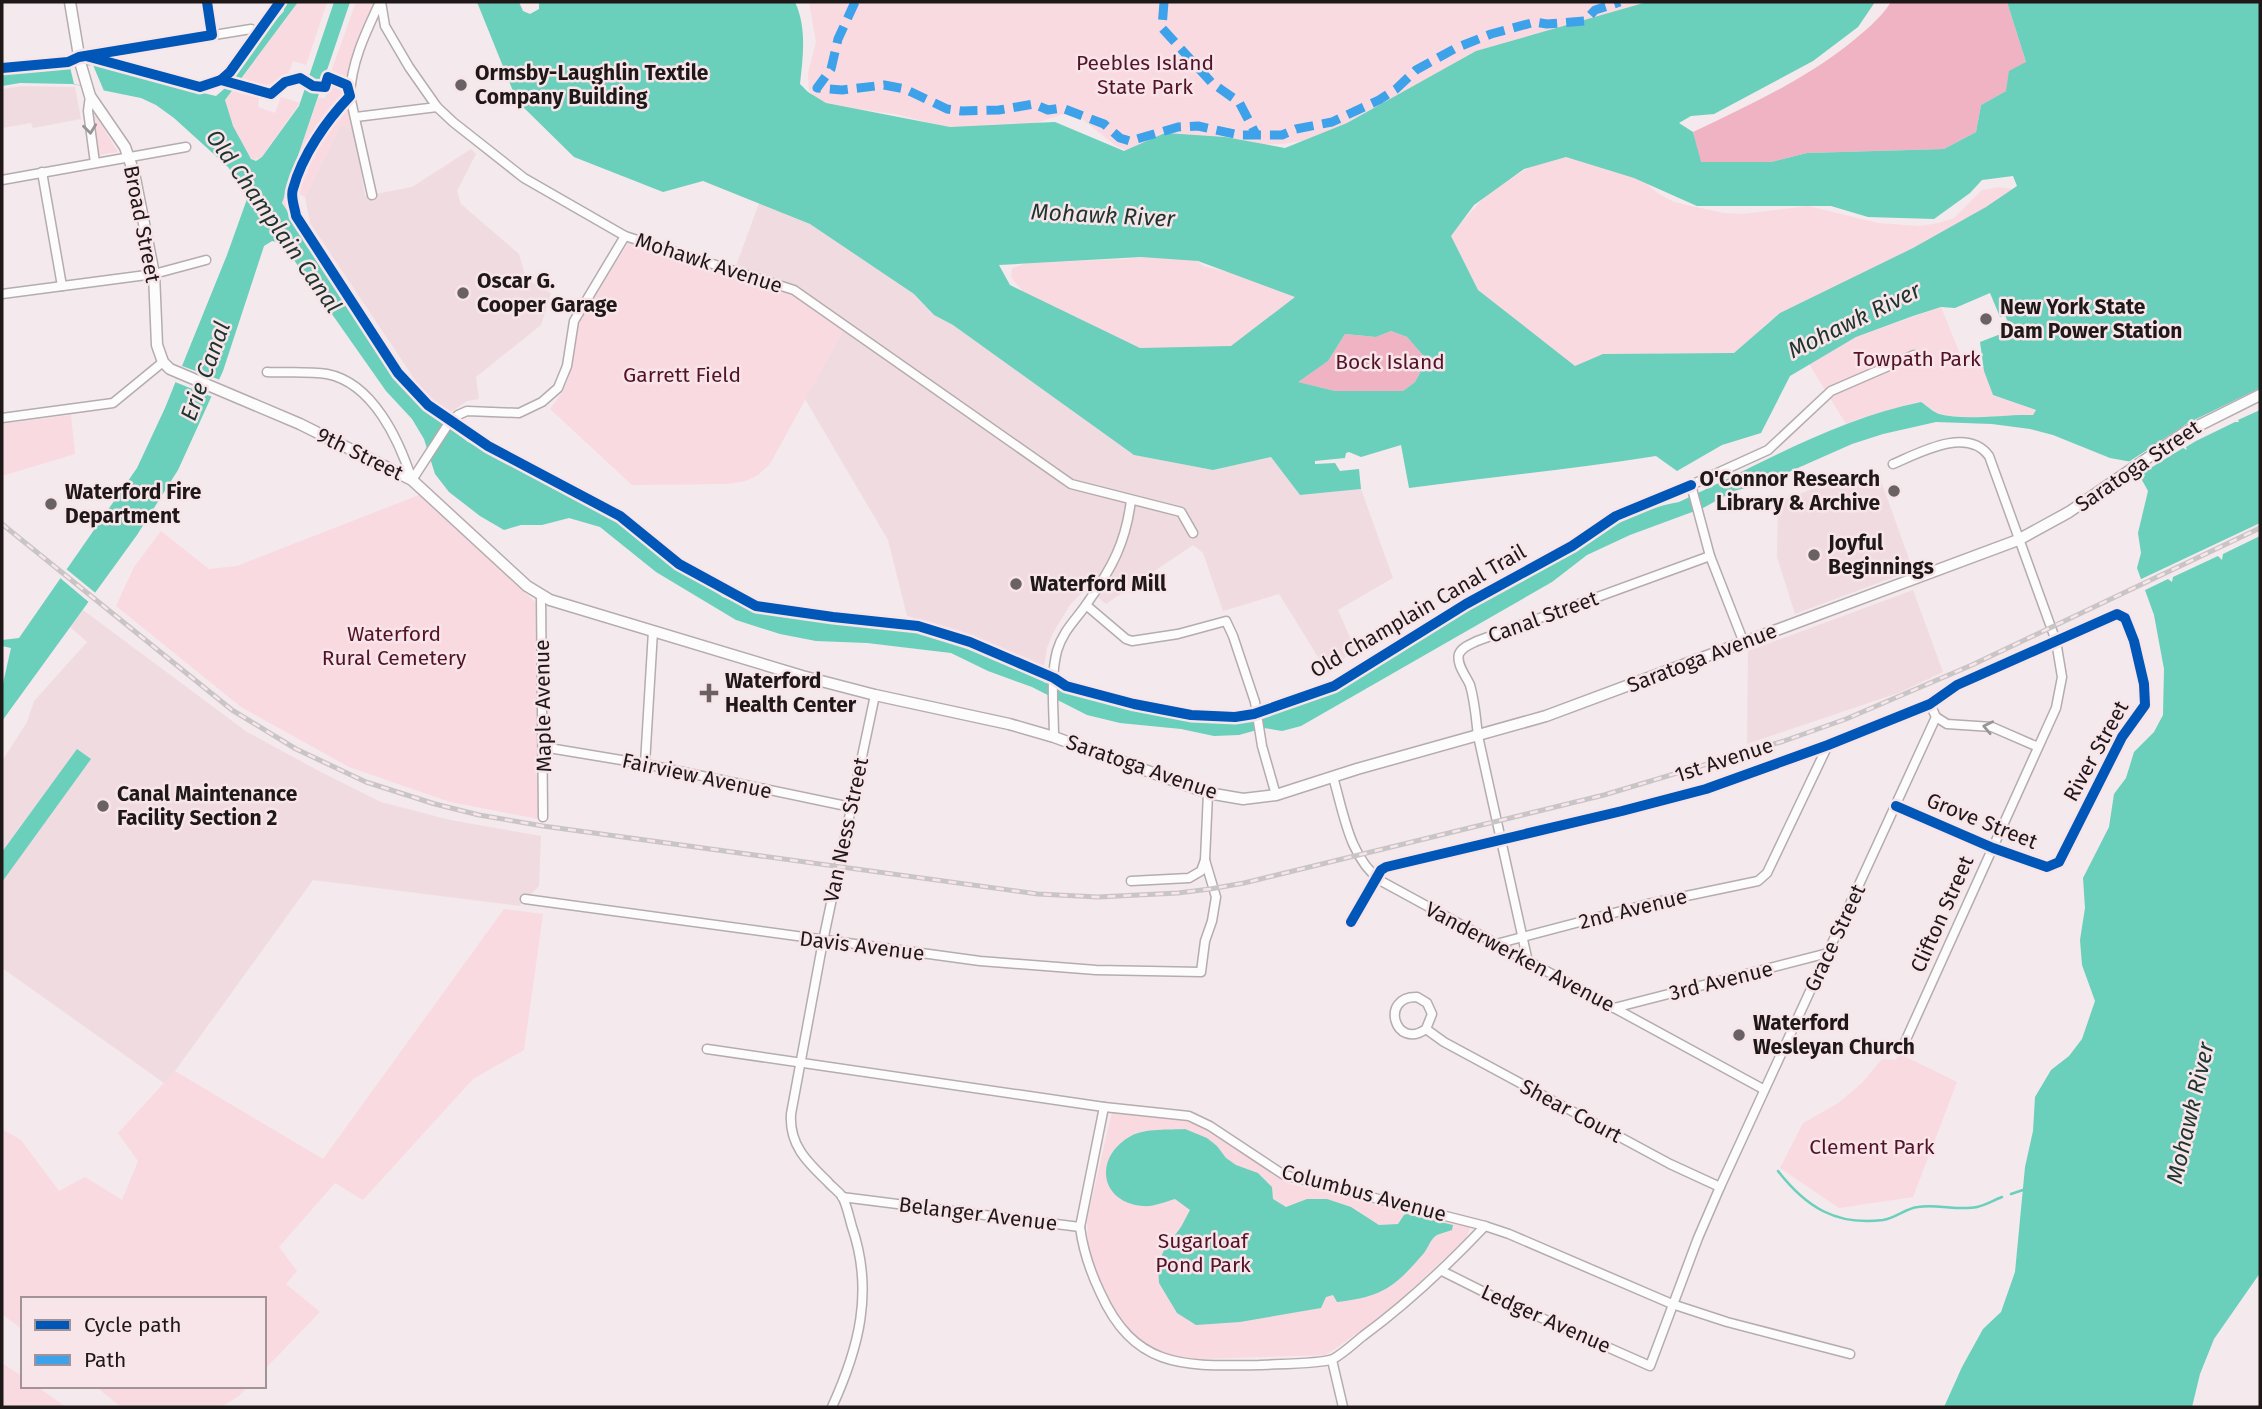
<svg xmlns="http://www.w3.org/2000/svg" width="2262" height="1409" font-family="'Fira Sans',sans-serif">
	<rect width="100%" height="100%" fill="#f4e9ec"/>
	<g fill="#f0dce0">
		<polygon points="22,86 75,87 81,119 33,128 31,123 2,128 2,89"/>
		<polygon points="341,125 354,129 365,196 412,187 471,149 476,154 457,191 461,204 519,254 526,279 551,293 541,325 476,377 479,399 467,401 448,414 423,392 310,223 305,197"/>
		<polygon points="759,203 810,224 914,294 934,315 953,325 1134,455 1213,470 1271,457 1300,495 1361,489 1393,578 1338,610 1355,649 1328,673 1279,594 1223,611 1203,553 1193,545 1106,604 1086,588 1070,605 1053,633 1047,648 1044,667 958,631 907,616 888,540 805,399 844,329 733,274"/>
		<polygon points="1880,478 1913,570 1795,614 1777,557 1778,502 1836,480"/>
		<polygon points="1913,590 1943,672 1901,692 1747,744 1748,651"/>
		<polygon points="83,610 247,732 321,772 381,802 450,820 541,836 539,886 519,906 313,880 175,1071 164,1083 2,968 2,761 27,722 34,701 87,642 70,627"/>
	</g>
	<g fill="#fadae1">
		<path d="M298,2H327L306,65L293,61L288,75L260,89L258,107L275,113L281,97L300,103L262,157L253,160C239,146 228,119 225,100Z"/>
		<polygon points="356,2 374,2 348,68 347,82 354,129 341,125 305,197 295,192 287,212 283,206 283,199 318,98 325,98 332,77 330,75"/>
		<polygon points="809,2 1678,2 1413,98 1308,140 1283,144 1203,145 1125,150 1116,146 1082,119 1063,114 1001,135 968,133 895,114 840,107 824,103 814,97 809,90 808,73 816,42"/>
		<polygon points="94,116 96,116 118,152 99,155"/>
		<path d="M1566,156L1642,180L1659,194L1674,202L1723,213L1742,214L1808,206L1878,223L1919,226L1939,223L1954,218L1982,190L1999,187L2018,190L2022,194C1939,236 1854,276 1772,320C1757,328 1754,345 1739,354L1658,353L1645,358L1579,369L1560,362L1412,252L1459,225L1488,193L1533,165Z"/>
		<path d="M630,240L796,296L844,329L770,464L758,475L746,481L727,484L632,485L550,409C580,372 568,360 579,321Z"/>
		<polygon points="1181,253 1191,255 1203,266 1302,290 1208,381 1023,292 1011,277 1012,268 1027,263 1126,259"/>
		<path d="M1941,307L1966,369L1983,364L1993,395L2036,410L2033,415C2005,414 1966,421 1940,414C1933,412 1927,406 1921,402L1861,418L1846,424L1809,364L1856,337Z"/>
		<polygon points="71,415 75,454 2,476 2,424"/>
		<polygon points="419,495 537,604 540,781 538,819 450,802 349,767 241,707 116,606 134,567 161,531 209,569 237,566"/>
		<polygon points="504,909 543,914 524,1050 473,1079 363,1200 335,1183 279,1247 297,1271 286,1284 320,1312 264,1370 264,1299 23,1299 23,1330 2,1314 2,1129 21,1140 59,1191 85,1177 122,1200 138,1161 118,1133 175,1071 323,1159"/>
		<polygon points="1900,1054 1957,1082 1913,1197 1839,1208 1780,1168 1803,1123 1837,1104 1862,1083 1882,1059 1896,1060"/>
		<polygon points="1112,1112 1180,1119 1201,1126 1290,1184 1471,1226 1466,1238 1384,1315 1326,1355 1200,1359 1164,1355 1140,1343 1121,1322 1100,1282 1088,1246 1087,1220"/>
		<polygon points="2,1363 23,1377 23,1386 36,1386 66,1407 2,1407"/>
		<polygon points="95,1386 248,1386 239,1396 221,1407 121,1407"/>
	</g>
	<g fill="#f0b3c4">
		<path d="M1891,2H2007L2026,62L2006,91L1981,105L1976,132L1944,149L1807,153L1771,162H1700L1693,132C1748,106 1802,81 1849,44C1865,31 1880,19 1891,2Z"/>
		<polygon points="1391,331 1407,337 1427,360 1415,382 1403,391 1335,391 1297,382 1328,361 1345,334 1376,337"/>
	</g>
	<g fill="#6acfbb" fill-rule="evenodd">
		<path d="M288,2H298L225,100L233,126L251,159L256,161L262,157L299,106L334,2H350L282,203L401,382L423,408L468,442L550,482L617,518L664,556L723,597L776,616L911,631L941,637L976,648L1036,673L1045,683L1047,681C1105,704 1181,727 1244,717C1272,713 1315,702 1340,687C1361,675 1381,660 1403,648C1450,620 1498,592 1545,565C1587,541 1631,510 1679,502C1758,466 1835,419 1921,402C1927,406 1933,412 1939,414C1965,421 2005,414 2033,415L2036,410L1993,395L1984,371L1980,342L2011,330L2005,315L2000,317L1990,293L1955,308L1941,307L1913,316L1856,337L1790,376L1761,433L1722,445L1677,471L1656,456C1574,469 1492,477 1409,488L1401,445L1361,457L1349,452L1346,453L1345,458L1315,461V464L1335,463L1340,471L1359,469L1361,489L1300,495L1271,457L1213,470L1134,455L953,325L934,315L914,294L810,224L703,181L663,192L574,157L517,101L477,2H519L523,11L530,14L539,9V2H795C807,28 803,56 800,84L808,92L826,103L950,127L1055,122L1124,151L1165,133L1225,137L1285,148L1347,123L1476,51L1647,2H1875L1858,27L1813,61L1714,114L1691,116L1679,123L1693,132L1701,162H1771L1807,153L1944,149L1976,132L1981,105L2006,91L2009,71L2026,62L2007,2H2260V1273L2214,1339L2200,1374L2192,1407H1944L1962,1367L1983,1329L2001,1312L2015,1272L2025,1167L2033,1131L2035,1097L2051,1070L2069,1056L2082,1039L2095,1001L2082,965L2080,940L2085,908L2083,878L2109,827L2114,794L2126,778L2134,752L2154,732L2163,715L2164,669L2154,615L2137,568L2141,553L2138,533L2148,491L2132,462L2110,458L2053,435L2030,429L1992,424L1936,422L1883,434L1852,444L1764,483L1734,491L1703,508L1630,535L1587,555L1552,582L1301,726L1282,731L1264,728L1239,735L1214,736L1181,729L1120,723L1087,715L1032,687L988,671L951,653L867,643L816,641L780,634L736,620L656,572L600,527L569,518L542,525H521L504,530L480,516L449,492L435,474L424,439L412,419L386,391L282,243L272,241L264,246L223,371L178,470L137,535L2,721V688L11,648L2,646V640L19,638L137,468L165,408L227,255L247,199L242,187L228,167L174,118L156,105L141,98L72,84L20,83L2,86V74C37,70 83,60 117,67C151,74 181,89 216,96L223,90L273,23L284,11L283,8ZM1566,157L1634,178L1697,206H1831L1868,217L1934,219L1970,193L1982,180L2013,176L2017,186L1986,207L1913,248L1780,313L1734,353L1603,354L1575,366L1478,290L1451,236L1474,205L1524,169ZM1141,257L1198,261L1295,297L1231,346L1140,348L1010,285L999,265ZM1391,331L1407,337L1427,360L1415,382L1403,391H1335L1298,382L1328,361L1345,334L1376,337Z"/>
		<polygon points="77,749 91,759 2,882 2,852"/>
		<path d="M1185,1129L1207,1138L1217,1146L1226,1158L1236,1165L1258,1173L1272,1187L1273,1199L1286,1207L1307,1199H1327L1351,1207L1379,1225L1398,1224L1404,1215L1407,1214L1453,1225L1452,1230C1447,1232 1441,1233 1437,1235C1431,1238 1428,1248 1424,1253C1395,1287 1382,1297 1337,1302L1333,1295L1326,1297L1321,1308L1240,1322L1196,1325L1177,1313L1159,1283L1158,1264L1164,1250L1181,1227L1190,1210L1175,1199C1165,1202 1153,1207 1143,1206C1098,1202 1094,1156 1131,1136C1145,1128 1170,1130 1185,1129Z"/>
	</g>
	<g fill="#f4e9ec">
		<polygon points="93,65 104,91 74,84 70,67"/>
		<polygon points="182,366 223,381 215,398 175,382"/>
		<polygon points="2260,388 2260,410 2238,420 2239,422 2235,422 2196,441 2186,447 2187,450 2183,448 2136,477 2130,465 2127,463 2188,423"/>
		<polygon points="2260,523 2260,536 2223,554 2222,560 2218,556 2173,577 2172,582 2168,579 2141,592 2137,581"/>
		<polygon points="65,568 98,595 91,604 59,577 61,570 63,571"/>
	</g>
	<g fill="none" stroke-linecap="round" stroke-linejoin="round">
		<g stroke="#6acfbb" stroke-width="2.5">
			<path d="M1778,1171C1806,1207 1836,1226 1883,1220C1896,1218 1906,1208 1918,1207C1937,1204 1959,1211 1977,1207C1986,1205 1994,1200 2002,1197"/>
			<polyline points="2011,1194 2023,1190"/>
		</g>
		<g stroke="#b4acae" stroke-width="11">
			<g id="minor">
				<polyline points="207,2 212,35"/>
				<polyline points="381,2 385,26 409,67 437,107 453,122 524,178 625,236 794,290 1071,484 1181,512 1193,533"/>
				<polyline points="89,56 200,87 214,81 227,82"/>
				<polyline points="79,57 251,29"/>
				<polyline points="90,96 88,111 95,163"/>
				<polyline points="356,117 437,107"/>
				<polyline points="42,172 62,286"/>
				<polyline points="2,180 186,147"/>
				<path d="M372,195L350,96C351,63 365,34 379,4"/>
				<polyline points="2,294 154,274 206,260"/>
				<path d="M267,372C286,373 308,371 327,374C373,383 399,440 412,480"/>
				<polyline points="2,418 113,403 163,362"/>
				<path d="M1893,464C1919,453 1967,426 1989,456L2056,641L2062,677L2056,708L1904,1044"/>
				<polyline points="412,480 449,423 458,415 467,411 519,413 542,402 558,388 567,366 574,321 625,236"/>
				<polyline points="541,595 543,817"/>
				<polyline points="1086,605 1126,639 1132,641 1178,634 1226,621 1233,636 1255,702 1262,746 1276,795"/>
				<polyline points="1744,643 1710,556 1691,485 1768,450 1831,391 1914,355"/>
				<polyline points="1936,717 1947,724 1992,727 2038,747"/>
				<path d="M1054,737C1054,710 1050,678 1057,651C1063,630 1077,619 1088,602C1112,568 1126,542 1131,500"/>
				<polyline points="543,747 645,764 851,807"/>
				<polyline points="645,764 653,631"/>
				<path d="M1333,777C1344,814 1349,857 1381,881L1763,1089"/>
				<polyline points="1131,881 1189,878 1201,871 1205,860 1208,793"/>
				<polyline points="525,899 980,961 1096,970 1201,972 1205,941 1212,921 1216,897 1205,860"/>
				<polyline points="1351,922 1381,870 1386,867 1622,811 1706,789 1828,745 1930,704 1957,685 2117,614 2125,618 2134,641 2144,684 2145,705 2122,737 2059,862 2047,867 1993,848 1896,806"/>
				<polyline points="1496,944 1648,904 1758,881 1767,873 1828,745"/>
				<path d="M1528,962L1478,736C1476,719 1475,702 1470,685C1466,676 1456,664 1459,654C1462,647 1471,644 1477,641L1710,556"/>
				<polyline points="1614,1008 1828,953"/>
				<path d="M1426,1029L1432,1014L1427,1003L1417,997C1379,996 1395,1051 1426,1029L1444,1042L1670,1164L1720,1187"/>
				<polyline points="707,1049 1104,1107 1189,1116 1210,1126 1284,1175 1485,1226 1509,1234 1672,1304 1727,1322 1850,1354"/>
				<path d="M1104,1107L1080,1227C1083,1250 1090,1271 1100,1292C1135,1370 1185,1366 1259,1365C1274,1364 1322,1364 1333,1359C1344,1353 1354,1343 1363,1336C1408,1303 1447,1266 1485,1226"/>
				<polyline points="842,1197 1080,1227"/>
				<polyline points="1442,1271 1492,1296 1650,1366 1698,1238 1720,1187 1936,717 1930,704"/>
				<polyline points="1332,1360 1343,1407"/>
				<path d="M832,1407C859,1348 874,1291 852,1227C849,1217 847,1205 842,1196C838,1191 831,1186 827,1181C806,1161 789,1144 791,1114L823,941L875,695"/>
			</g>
		</g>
		<g stroke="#b4acae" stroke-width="13">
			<polyline id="major" points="70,2 80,62 90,96 125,147 134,173 154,274 157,345 163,362 170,369 300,424 412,480 527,586 550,600 802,676 875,695 1009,724 1054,737 1208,793 1243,799 1276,795 1357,769 1546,716 2018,540 2069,512 2184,433 2260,395"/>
		</g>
		<use href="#minor" stroke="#fdfcfc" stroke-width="8"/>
		<use href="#major" stroke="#fdfcfc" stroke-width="10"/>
		<g stroke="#c9c5c7" stroke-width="5">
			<polyline id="rail" points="2,524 232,710 296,749 366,782 435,804 479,815 543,826 1038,894 1098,897 1178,893 1210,889 1244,883 1604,795 1784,741 1846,719 1972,665 2260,528"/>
		</g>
		<use href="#rail" stroke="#f8e5e9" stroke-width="2.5" stroke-dasharray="8" stroke-linecap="butt"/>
		<g stroke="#3da2ea" stroke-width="9" stroke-dasharray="18 9" stroke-linecap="butt">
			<polyline points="855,2 838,39 831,69 817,88 842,90 884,85 905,89 947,109 962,111 999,110 1034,104 1048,110 1062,108 1104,124 1120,138 1130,141 1178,127 1198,126 1239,135 1282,135 1296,129 1332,122 1379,100 1396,89 1416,70 1456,48 1491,34 1535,22 1547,24 1585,21 1595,10 1620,2"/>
			<polyline points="1164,2 1162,28 1212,83 1239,102 1257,136"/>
		</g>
		<g stroke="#f8e5e9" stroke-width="15">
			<g id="cycleway">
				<path d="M86,56L200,87L221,80L271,94L285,82L300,78L313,86L325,87L328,77L347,85L350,96C327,120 302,155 293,189C290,197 295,208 296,216L398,373L428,405L488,446L620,516L679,564L756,606L833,617L918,626L970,642L1054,678L1066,686L1134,704L1191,715L1235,717L1254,714L1334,686L1466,604L1572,546L1616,516L1691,485"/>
				<polyline points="2,68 68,62 79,57 212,35 207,2"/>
				<polyline points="221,80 230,72 280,2"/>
				<polyline points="1351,922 1381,870 1386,867 1622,811 1706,789 1828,745 1930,704 1957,685 2117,614 2125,618 2134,641 2144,684 2145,705 2122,737 2059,862 2047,867 1993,848 1896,806"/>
			</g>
		</g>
		<use href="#cycleway" stroke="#0057b8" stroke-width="10"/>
	</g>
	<defs><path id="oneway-chevron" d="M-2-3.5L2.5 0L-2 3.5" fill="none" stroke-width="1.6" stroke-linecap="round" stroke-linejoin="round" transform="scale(1.75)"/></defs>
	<g stroke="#999596">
		<use href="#oneway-chevron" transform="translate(90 129) rotate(83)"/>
		<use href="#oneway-chevron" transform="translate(1988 727) rotate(-168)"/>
	</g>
	<g fill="#696163" stroke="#f8e5e9" stroke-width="2.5">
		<circle cx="461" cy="85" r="7"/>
		<circle cx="463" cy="293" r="7"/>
		<circle cx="1986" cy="319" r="7"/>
		<circle cx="1894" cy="491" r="7"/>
		<circle cx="51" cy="504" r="7"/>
		<circle cx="1814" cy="555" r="7"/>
		<circle cx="1016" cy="584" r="7"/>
		<path d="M705.5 682.5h7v7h7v7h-7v7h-7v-7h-7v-7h7z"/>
		<circle cx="103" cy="806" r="7"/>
		<circle cx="1739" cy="1035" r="7"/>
	</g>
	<g text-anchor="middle" stroke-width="5" stroke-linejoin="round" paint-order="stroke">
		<g font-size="21" fill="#521329" stroke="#f8e5e9">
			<text x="1145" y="70">Peebles Island<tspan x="1145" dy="24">State Park</tspan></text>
			<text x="1917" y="366">Towpath Park</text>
			<text x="1390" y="369">Bock Island</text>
			<text x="682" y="382">Garrett Field</text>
			<text x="394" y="641">Waterford<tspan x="394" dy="24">Rural Cemetery</tspan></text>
			<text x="1872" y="1154">Clement Park</text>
			<text x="1203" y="1248">Sugarloaf<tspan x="1203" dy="24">Pond Park</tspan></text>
		</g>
		<g font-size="21" font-weight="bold" fill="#1e1819" stroke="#f8e5e9" text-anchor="start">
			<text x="475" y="80">Ormsby-Laughlin Textile<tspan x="475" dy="24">Company Building</tspan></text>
			<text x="477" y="288">Oscar G.<tspan x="477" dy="24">Cooper Garage</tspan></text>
			<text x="2000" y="314">New York State<tspan x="2000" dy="24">Dam Power Station</tspan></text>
			<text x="1880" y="486" text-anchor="end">O'Connor Research<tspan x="1880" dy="24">Library &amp; Archive</tspan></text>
			<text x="65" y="499">Waterford Fire<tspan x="65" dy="24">Department</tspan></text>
			<text x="1828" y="550">Joyful<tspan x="1828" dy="24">Beginnings</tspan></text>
			<text x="1030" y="591">Waterford Mill</text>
			<text x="725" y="688">Waterford<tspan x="725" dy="24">Health Center</tspan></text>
			<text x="117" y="801">Canal Maintenance<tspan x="117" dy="24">Facility Section 2</tspan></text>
			<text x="1753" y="1030">Waterford<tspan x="1753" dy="24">Wesleyan Church</tspan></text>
		</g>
		<g font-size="21" fill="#1e1819" stroke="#f8e5e9">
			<text transform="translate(142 224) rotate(79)" y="7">Broad Street</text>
			<text transform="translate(709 263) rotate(18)" y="7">Mohawk Avenue</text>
			<text transform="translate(360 454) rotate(26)" y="7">9th Street</text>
			<text transform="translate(2138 466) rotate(-34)" y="7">Saratoga Street</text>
			<text transform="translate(1418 611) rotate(-30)" y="7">Old Champlain Canal Trail</text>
			<text transform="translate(1543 617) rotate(-20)" y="7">Canal Street</text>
			<text transform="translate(1702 658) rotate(-21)" y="7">Saratoga Avenue</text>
			<text transform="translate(543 706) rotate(-91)" y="7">Maple Avenue</text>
			<text transform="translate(2096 751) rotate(-61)" y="7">River Street</text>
			<text transform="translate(1724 760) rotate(-18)" y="7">1st Avenue</text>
			<text transform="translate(1142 767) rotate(19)" y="7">Saratoga Avenue</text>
			<text transform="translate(697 776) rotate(12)" y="7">Fairview Avenue</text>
			<text transform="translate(1982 821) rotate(22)" y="7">Grove Street</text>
			<text transform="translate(846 830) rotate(-78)" y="7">Van Ness Street</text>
			<text transform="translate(1633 909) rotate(-14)" y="7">2nd Avenue</text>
			<text transform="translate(1942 914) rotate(-66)" y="7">Clifton Street</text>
			<text transform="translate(1835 938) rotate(-65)" y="7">Grace Street</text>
			<text transform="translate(862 946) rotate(7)" y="7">Davis Avenue</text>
			<text transform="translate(1520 957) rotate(28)" y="7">Vanderwerken Avenue</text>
			<text transform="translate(1721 981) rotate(-14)" y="7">3rd Avenue</text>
			<text transform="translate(1571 1111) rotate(28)" y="7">Shear Court</text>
			<text transform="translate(1364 1193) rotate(15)" y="7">Columbus Avenue</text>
			<text transform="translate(978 1214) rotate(7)" y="7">Belanger Avenue</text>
			<text transform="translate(1546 1319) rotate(24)" y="7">Ledger Avenue</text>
		</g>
		<g font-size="23" font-style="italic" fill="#1e352f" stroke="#f8e5e9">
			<text transform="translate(1103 215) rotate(3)" y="8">Mohawk River</text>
			<text transform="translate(274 221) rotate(55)" y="8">Old Champlain Canal</text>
			<text transform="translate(1854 320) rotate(-26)" y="8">Mohawk River</text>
			<text transform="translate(205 371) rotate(-70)" y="8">Erie Canal</text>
			<text transform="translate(2190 1113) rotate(-77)" y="8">Mohawk River</text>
		</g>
	</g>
	<rect width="2262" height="1409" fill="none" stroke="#1e1819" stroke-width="7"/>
	<rect x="21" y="1297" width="245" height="91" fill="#f8e5e9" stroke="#a19396" stroke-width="2"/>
	<rect x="35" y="1320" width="35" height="10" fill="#0057b8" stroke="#a19396" stroke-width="2"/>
	<text x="84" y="1332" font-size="21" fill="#1e1819">Cycle path</text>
	<rect x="35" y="1355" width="35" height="10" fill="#3da2ea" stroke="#a19396" stroke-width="2"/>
	<text x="84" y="1367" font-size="21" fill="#1e1819">Path</text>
</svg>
